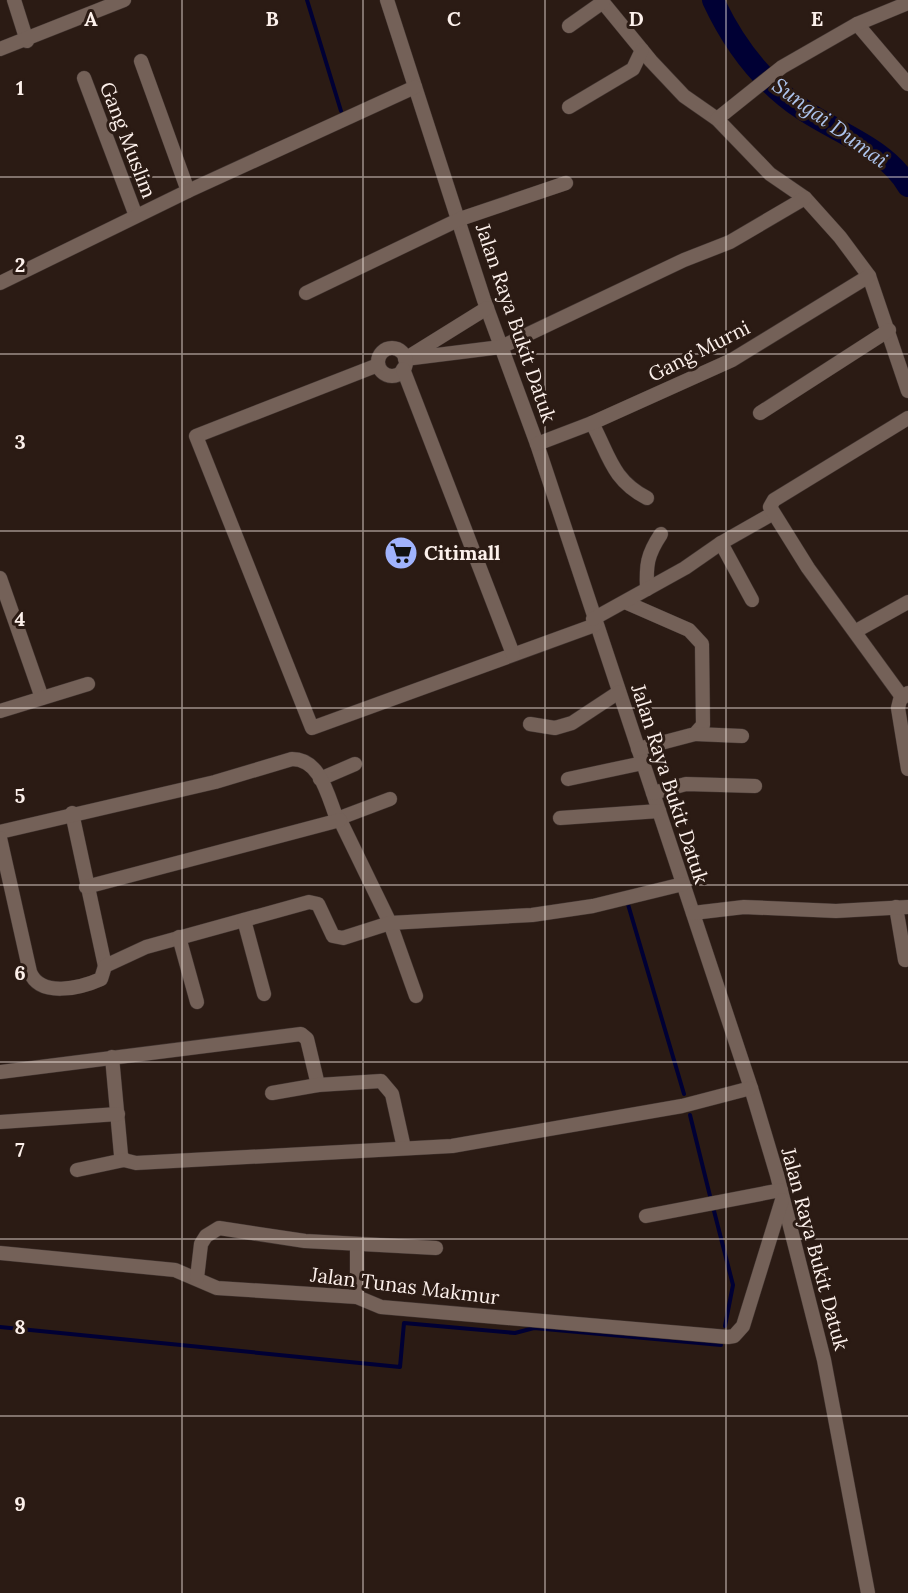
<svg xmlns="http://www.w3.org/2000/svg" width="908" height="1593" font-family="Lora,serif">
	<rect width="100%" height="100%" fill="#2b1b14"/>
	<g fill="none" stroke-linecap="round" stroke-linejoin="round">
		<g stroke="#000034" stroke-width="4">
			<polyline points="307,0 341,111"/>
			<polyline points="627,901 684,1094"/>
			<polyline points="690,1115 711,1200"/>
			<polyline points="713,1207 733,1285 725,1326"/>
			<polyline points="0,1327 400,1367 404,1323 515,1333 534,1328 721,1345"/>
		</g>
		<path stroke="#000034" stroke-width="22" d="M713,0C733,43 762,82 802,109C837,133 886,148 908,186"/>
		<g stroke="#423531" stroke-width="15">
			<g id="minor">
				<polyline points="14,0 27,41"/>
				<polyline points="387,0 484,300 537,444 751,1088 777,1175 824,1360 868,1593"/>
				<polyline points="601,0 651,61 684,96 717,119 770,174 805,198 840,237 869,276 908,391"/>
				<polyline points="857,24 908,84"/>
				<polyline points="569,26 603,2"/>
				<polyline points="0,49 124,0"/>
				<polyline points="141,61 188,191"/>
				<polyline points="84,78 136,216"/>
				<polyline points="569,107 633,69 642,50"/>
				<polyline points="717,119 782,67 857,24 908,3"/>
				<polyline points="0,283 188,191 415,87"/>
				<polyline points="306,293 460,219 566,183"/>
				<polyline points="487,308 405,359 501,347 684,260 730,242 805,198"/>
				<circle cx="392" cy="362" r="14"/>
				<polyline points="378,365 196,436 312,728 595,625"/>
				<polyline points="403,369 513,654"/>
				<polyline points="760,413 889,330"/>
				<path d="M592,423C609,455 612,480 647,498"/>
				<polyline points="537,444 592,423 732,360 869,276"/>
				<polyline points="721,543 752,600"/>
				<polyline points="0,578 42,698"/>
				<path d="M647,589C646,565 647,555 661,534"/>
				<polyline points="625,602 689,630 702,644 703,725 695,734 638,749"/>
				<polyline points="593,619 685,568 721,543 772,514"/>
				<polyline points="856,631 908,602"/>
				<polyline points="908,693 900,700 898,708 908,769"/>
				<polyline points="902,697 808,568 770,507 774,500 908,418"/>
				<polyline points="0,711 88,684"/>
				<polyline points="530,724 555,728 572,723 619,692"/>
				<polyline points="695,734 742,736"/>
				<polyline points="320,779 355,764"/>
				<polyline points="568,779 643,763"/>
				<polyline points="653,793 686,784 755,786"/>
				<polyline points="72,813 105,966"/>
				<polyline points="560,818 659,811"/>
				<polyline points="337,819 390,799"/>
				<path d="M0,832L215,782L292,759C321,759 328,797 337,819L340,820L390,923L416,996"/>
				<path d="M0,838L30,972C40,998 81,988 101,979L105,966L146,947L309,902L318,904L333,936L343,938L390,923L532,915L593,906L683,884"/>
				<polyline points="86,887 340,820"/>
				<polyline points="896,907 905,960 908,959"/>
				<polyline points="693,913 744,907 836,911 908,907"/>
				<polyline points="244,920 264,994"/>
				<polyline points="179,937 197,1002"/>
				<polyline points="112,1057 121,1155 124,1160"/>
				<polyline points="0,1072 301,1034 307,1039 318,1085"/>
				<polyline points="272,1093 318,1085 381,1081 392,1094 404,1148"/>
				<polyline points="0,1122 118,1114"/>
				<polyline points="77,1170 124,1160 136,1163 452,1146 682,1106 751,1088"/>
				<polyline points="646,1216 781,1190"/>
				<polyline points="357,1245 357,1297"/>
				<polyline points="0,1253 175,1270 217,1288 357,1297 381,1307 728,1337 734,1336 743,1326 782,1200"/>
				<polyline points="197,1278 201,1244 206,1236 219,1228 305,1241 436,1248"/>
			</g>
		</g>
		<use href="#minor" stroke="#746158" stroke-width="14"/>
	</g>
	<path fill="none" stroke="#fcf0eb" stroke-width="1.5" stroke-opacity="0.55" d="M182,0V1593M363,0V1593M545,0V1593M726,0V1593M0,177H908M0,354H908M0,531H908M0,708H908M0,885H908M0,1062H908M0,1239H908M0,1416H908"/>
	<defs>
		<g id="supermarket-disc" transform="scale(1.725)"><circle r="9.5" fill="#a0b3fd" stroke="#2b1b14"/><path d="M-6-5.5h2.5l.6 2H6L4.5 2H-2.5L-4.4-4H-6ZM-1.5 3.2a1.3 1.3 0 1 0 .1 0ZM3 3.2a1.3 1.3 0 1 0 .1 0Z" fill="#111"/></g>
	</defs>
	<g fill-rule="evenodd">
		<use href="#supermarket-disc" x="401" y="553"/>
	</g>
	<g text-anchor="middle" stroke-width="6" stroke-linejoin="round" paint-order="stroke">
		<g font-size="20" fill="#fcf0eb" stroke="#2b1b14">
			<text transform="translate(128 140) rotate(69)" y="7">Gang Muslim</text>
			<text transform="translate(516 323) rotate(71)" y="7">Jalan Raya Bukit Datuk</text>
			<text transform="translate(699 351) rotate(-27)" y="7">Gang Murni</text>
			<text transform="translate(670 784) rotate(72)" y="7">Jalan Raya Bukit Datuk</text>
			<text transform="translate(815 1249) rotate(75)" y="7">Jalan Raya Bukit Datuk</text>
			<text transform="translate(405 1286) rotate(7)" y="7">Jalan Tunas Makmur</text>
		</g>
		<g font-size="20" font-weight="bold" fill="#fcf0eb" stroke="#2b1b14" text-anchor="start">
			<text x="424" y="560">Citimall</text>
		</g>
		<g font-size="21" font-style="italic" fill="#adc4ed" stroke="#2b1b14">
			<text transform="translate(830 123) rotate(36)" y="7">Sungai Dumai</text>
		</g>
	</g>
	<g font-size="20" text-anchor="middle" font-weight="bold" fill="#fcf0eb" stroke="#2b1b14" stroke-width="6" stroke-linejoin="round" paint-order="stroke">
		<text x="91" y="26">A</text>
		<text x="272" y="26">B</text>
		<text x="454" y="26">C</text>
		<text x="636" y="26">D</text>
		<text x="817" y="26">E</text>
		<text x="20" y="95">1</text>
		<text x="20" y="272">2</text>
		<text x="20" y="449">3</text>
		<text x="20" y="626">4</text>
		<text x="20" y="803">5</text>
		<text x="20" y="980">6</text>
		<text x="20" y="1157">7</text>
		<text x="20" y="1334">8</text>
		<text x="20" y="1511">9</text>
	</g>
</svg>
